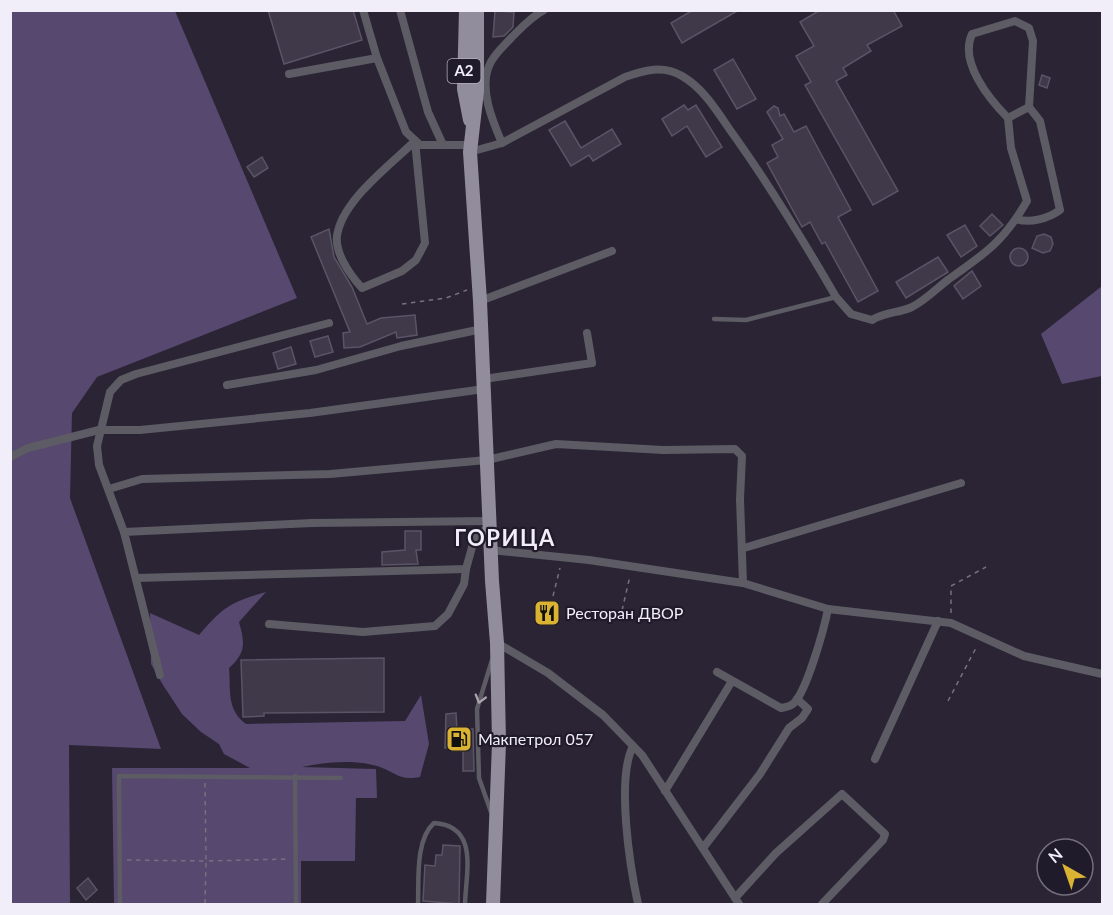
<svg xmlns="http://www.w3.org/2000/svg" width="1113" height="915" font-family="Lato,sans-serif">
	<rect width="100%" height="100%" fill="#2a2434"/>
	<g fill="#57486f">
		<polygon points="10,11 175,11 297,298 97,377 72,413 70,498 161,749 69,745 70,904 11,904"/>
		<polygon points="1102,286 1102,376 1062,384 1041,334"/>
		<path d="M266,592L239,622C245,643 246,653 229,668C231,690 226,709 246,724L405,721L421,695L429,744L420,777C398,781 396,772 377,766C353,759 326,762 302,767L376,769L377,798H356L355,861H301V904H114L112,768H250L224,754L219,744L201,732L182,714L163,685L151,664L150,613L199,635C223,607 230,602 266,592Z"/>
	</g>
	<g fill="#3f394a" stroke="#5a5466" stroke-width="1.5">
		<polygon points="268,10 353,10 362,40 284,64"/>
		<polygon points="693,10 739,10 682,43 671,23"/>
		<polygon points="820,10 893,10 902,26 867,45 871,51 843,68 847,75 836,81 898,191 873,205 805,85 811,82 796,56 814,46 800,22"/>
		<polygon points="495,11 514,12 513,27 504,36 493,37"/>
		<polygon points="733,59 756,99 737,109 714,70"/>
		<polygon points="1042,75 1050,78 1047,88 1039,85"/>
		<polygon points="684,105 688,110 696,105 722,147 706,157 687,126 672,136 662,119"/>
		<polygon points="774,106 778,108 780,116 784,114 794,132 806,126 851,210 838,217 878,291 858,302 825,242 822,244 810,222 802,227 767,163 778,157 772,145 783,139 767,112"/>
		<polygon points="565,121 581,148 612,129 621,144 593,161 589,155 571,166 549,130"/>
		<polygon points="262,157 268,168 254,177 247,167"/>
		<polygon points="992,214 1003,225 990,236 980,226"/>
		<polygon points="965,225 977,246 961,257 947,235"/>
		<polygon points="329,229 334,257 352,287 367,324 381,318 415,315 417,335 397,338 396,332 360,347 344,348 343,333 350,332 311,237"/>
		<polygon points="1044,234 1051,237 1053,244 1050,251 1043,253 1032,248 1037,236"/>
		<circle cx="1019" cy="257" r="9"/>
		<polygon points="938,257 948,272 906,298 896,282"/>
		<polygon points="972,271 981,286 963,299 954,286"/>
		<polygon points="328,336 333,352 315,357 310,341"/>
		<polygon points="291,347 296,364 278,369 273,353"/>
		<polygon points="405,531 421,531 421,550 416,550 418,564 382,565 382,552 405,550"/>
		<polygon points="384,658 384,712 264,713 264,716 243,717 241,660"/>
		<polygon points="456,713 457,730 473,729 474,771 463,771 463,747 445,748 446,714"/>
		<polygon points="443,845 460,846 459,904 423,901 425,865 435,866 436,855 442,855"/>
		<polygon points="88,878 97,890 86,900 77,888"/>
	</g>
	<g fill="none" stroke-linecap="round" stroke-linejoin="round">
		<g stroke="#76707f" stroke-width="1.5" stroke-dasharray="4.5 4.5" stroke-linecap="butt">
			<polyline points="402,304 446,298 467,290"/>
			<polyline points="553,596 560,568"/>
			<polyline points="951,613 951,586 986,567"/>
			<polyline points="620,619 630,576"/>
			<polyline points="948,701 977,646"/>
			<polyline points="205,783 206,861 288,859"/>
			<polyline points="127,860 206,861 205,904"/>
		</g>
		<g stroke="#5d5b63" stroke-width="4.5">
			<polyline points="714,319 746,320 836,297"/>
			<polyline points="295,776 296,904"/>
			<polyline points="491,812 479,778 477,709 492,660"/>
			<polyline points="120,904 119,776 341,778"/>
			<path d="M418,904C419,880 415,840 434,823C479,826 466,871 465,904"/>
		</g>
		<g stroke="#5d5b63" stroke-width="8">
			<polyline points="363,10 377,58"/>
			<polyline points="400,10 428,112 443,145 470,145"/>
			<polyline points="289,74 377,58 406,132 420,145 443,145"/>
			<path d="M1008,118C989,99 959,62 972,34L1015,21L1029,28L1033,41L1029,107"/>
			<path d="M415,141L425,243L416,260L402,271L362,288C350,275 332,250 338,231C346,198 391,164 415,141Z"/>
			<path d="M502,143C493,122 479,90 489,66C493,55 504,46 512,37C522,27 531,17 544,10"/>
			<path d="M470,152L502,143L625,77C645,70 663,65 682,76C703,88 717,111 730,130C769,184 803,240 836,297L851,314L872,320C885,312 899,313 912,307C926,300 937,288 949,279C986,253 1004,241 1027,201L1011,148L1008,118L1029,107L1040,121L1060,210C1049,218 1030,224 1016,219"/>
			<polyline points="480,301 612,251"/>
			<polyline points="484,379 592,363 587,333"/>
			<polyline points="227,385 316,370 401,346 482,329"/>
			<polyline points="10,457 28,448 99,430 140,430 310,413 484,389"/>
			<polyline points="109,489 142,479 330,474 487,460 556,444 663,450 735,449 742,456 740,499 743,583"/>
			<polyline points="124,532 312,523 488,521"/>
			<polyline points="744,548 961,483"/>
			<polyline points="490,550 589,560 743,583 828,609 951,623 1024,656 1102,674"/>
			<polyline points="136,578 466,569 474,540 489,526"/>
			<polyline points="269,624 363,632 435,626 448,614 464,584 466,569"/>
			<polyline points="497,643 548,673 603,715 642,755 739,904"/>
			<path d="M717,672L781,708C786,707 790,707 794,703C807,690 824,629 828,609"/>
			<polyline points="160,675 124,532 99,465 97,446 110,392 121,380 136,374 329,323"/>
			<path d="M633,746C616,779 630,867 638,904"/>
			<polyline points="875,759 938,621"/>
			<polyline points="665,791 732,681"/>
			<polyline points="703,848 760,774 789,728 802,718 808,709 797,699"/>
			<polyline points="735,898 776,853 842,794 885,834 883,840 822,904"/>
		</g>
		<g stroke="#928d9d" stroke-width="14">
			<polyline points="466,10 464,89 470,120"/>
			<polyline points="477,10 477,91 470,152 480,301 492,581 497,643 499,743 493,904"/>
		</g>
	</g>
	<defs><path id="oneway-chevron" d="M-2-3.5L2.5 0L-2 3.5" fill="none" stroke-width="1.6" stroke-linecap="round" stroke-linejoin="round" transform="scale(1.5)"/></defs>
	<use stroke="#a8a4ae" href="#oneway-chevron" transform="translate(480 699) rotate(106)"/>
	<defs>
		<g id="restaurant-square" transform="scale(1.35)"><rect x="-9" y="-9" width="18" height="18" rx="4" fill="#dab333" stroke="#201b2a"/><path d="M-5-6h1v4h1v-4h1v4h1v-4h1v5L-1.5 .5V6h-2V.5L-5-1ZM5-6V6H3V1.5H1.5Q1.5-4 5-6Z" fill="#111"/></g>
		<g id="fuel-square" transform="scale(1.35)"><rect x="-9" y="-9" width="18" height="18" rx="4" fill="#dab333" stroke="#201b2a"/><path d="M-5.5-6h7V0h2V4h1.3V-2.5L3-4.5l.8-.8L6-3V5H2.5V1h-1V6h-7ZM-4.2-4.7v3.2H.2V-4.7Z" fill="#111"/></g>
	</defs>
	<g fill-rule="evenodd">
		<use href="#restaurant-square" x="547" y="613"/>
		<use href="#fuel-square" x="459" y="739"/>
	</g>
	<g text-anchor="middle" stroke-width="4.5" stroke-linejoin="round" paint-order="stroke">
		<rect fill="#201b2a" stroke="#b3afbb" stroke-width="1.5" x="447.5" y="59" width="33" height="24" rx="4.5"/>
		<g font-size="15" font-weight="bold" fill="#f2eef9">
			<text x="464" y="76">A2</text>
		</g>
		<g font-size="16" fill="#f2eef9" stroke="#201b2a" text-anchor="start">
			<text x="566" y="619">Ресторан ДВОР</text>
			<text x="478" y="745">Макпетрол 057</text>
		</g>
		<g font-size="22" font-weight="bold" letter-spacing="1.5" fill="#f2eef9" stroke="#201b2a">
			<text x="505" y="546">ГОРИЦА</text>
		</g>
	</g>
	<rect width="1113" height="915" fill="none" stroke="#f2eef9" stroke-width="24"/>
	<g transform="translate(1065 867) rotate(320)"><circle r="28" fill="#201b2a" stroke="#746f7d" stroke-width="1.5"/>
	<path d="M0-4.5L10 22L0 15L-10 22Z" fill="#dab333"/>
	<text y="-9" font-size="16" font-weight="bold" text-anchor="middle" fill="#f2eef9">N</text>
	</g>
</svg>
